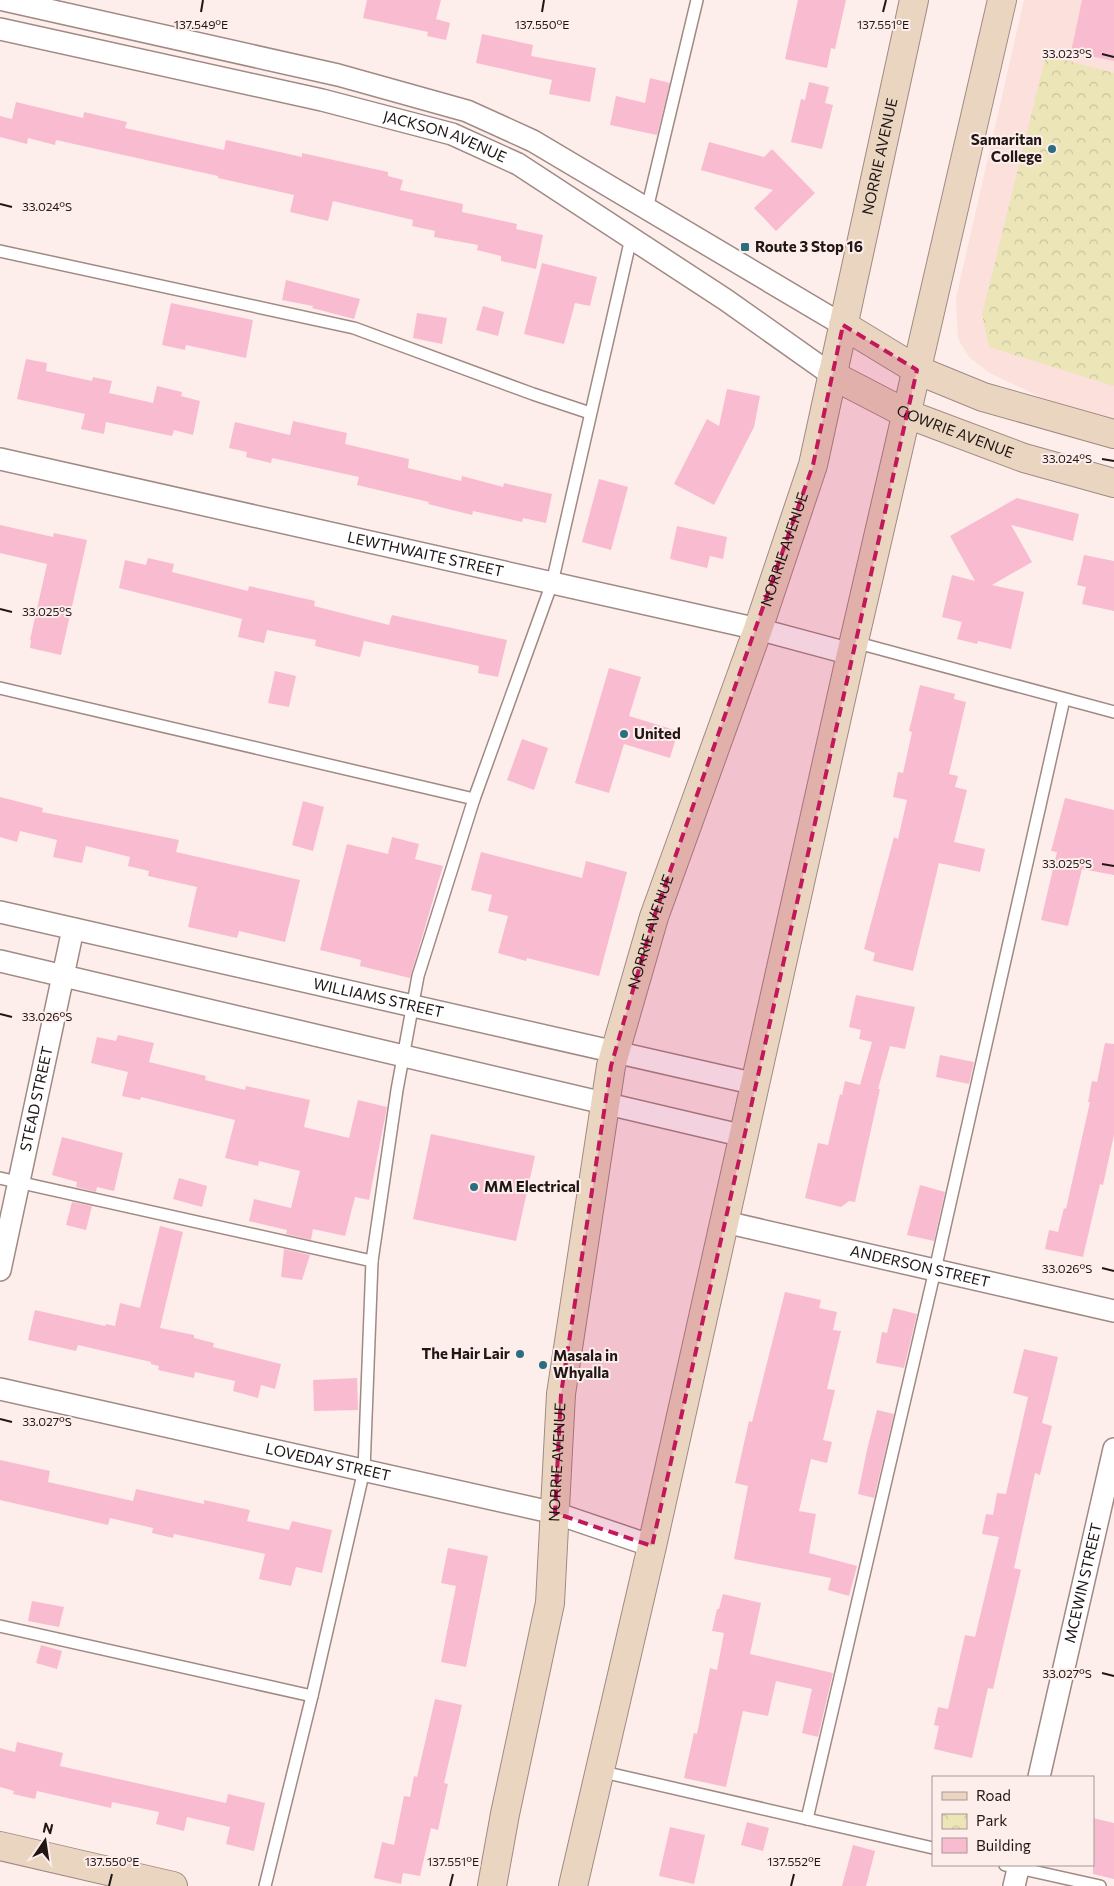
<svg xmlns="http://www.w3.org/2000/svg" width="1114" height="1886" font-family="Commissioner,sans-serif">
	<defs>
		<pattern id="park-crowns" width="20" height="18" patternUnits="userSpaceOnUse" patternTransform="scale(1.25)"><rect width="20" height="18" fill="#ebe5b8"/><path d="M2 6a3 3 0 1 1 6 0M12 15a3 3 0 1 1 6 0" fill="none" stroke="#c9c49d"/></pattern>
	</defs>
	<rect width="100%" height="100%" fill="#feeeeb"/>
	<polygon fill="#fce0db" points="1024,0 1114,0 1114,421 1076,411 1044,399 988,372 969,357 958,339 956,298"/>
	<polygon fill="url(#park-crowns)" points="1046,55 1114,73 1114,386 989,347 982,315"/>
	<g fill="#f9bbd0">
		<polygon points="367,0 441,0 436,19 450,23 446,40 427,36 428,32 363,18"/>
		<polygon points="798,0 846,0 835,49 831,48 827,68 785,59"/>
		<polygon points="1082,0 1114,0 1114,61 1071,52"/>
		<polygon points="482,34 533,45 531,56 596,68 590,102 549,94 552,80 476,63"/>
		<polygon points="650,78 670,83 657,135 610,125 616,96 645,103"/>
		<polygon points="809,82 829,87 825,103 833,105 822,149 791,142 801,99 805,100"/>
		<polygon points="16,102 83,118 84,112 127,122 125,128 224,150 226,140 302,157 302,153 388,172 388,176 403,180 400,190 463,204 462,212 517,224 516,229 543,235 536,269 501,261 501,256 477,250 478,245 434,237 435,231 412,226 413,220 333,201 328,221 290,212 294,195 218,178 218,176 56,140 55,145 28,138 27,144 0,137 0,116 12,119"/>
		<polygon points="709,142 764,157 772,149 815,193 776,231 754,208 773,190 701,170"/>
		<polygon points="542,263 597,277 590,306 575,303 564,344 524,334"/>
		<polygon points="286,280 360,299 354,319 312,308 313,306 282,300"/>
		<polygon points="171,303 253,320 246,358 186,345 185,350 162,345"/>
		<polygon points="483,306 504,312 498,336 476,330"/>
		<polygon points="417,313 447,318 442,344 413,338"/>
		<polygon points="26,359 47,363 46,371 92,381 93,377 112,381 109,393 153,403 157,386 182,392 181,396 200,401 193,435 174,430 172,436 106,422 104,434 81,429 85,414 17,399"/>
		<polygon points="727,389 760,396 754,427 714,505 674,484 707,419 719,426"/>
		<polygon points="293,421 347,433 345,444 409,459 408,468 461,481 462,476 503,487 504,483 552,494 546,523 523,518 522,522 473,511 472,515 428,504 429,502 357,485 359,477 272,458 271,463 246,457 247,452 229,448 235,422 290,435"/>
		<polygon points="599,479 628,487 611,550 582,542"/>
		<polygon points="1017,498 1079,514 1073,541 1011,525 1032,562 992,585 1024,592 1011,649 978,641 977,644 957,639 962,622 942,617 952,575 975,581 950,536"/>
		<polygon points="0,525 53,537 54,533 87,540 61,655 30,648 31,640 30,640 47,564 0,553"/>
		<polygon points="677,526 727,537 723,559 710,556 707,568 670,559"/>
		<polygon points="1084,555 1114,561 1114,611 1082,604 1086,587 1077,585"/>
		<polygon points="148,558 174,564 172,572 248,591 249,586 315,601 314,606 389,625 392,615 507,640 498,677 478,673 479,666 364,641 360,657 315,646 316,640 267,630 264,643 238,637 242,619 119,588 125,560 146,565"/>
		<polygon points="609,668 641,677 629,716 678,731 670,758 624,744 609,793 575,783"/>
		<polygon points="275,671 296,676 289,707 268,703"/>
		<polygon points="920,685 955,694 954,699 966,702 949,774 958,776 955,787 967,790 954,842 985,849 980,872 939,863 913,971 873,961 875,953 864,949 894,837 898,839 907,800 893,797 898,772 903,773 912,732 909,731"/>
		<polygon points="522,739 548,748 534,790 507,780"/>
		<polygon points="0,797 43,808 42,812 179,840 176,852 300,880 285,942 239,931 237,938 188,927 197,887 148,876 149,871 128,866 130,857 86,846 82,863 53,857 57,840 20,831 17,842 0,837"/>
		<polygon points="1065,798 1114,810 1114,875 1082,869 1068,926 1041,920 1057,852 1051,851"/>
		<polygon points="303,801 324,807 313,851 292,845"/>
		<polygon points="392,837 419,844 415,859 443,866 410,978 360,966 361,960 320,950 347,844 388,854"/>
		<polygon points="481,852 582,878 586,861 627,872 599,976 527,958 526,961 498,953 508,916 488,911 492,895 471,890"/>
		<polygon points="856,995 915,1007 905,1049 890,1046 878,1089 880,1089 855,1202 849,1201 841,1207 805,1198 818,1143 828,1145 840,1094 842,1095 845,1081 860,1085 872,1042 859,1039 861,1030 849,1027"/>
		<polygon points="118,1035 154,1043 149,1062 206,1076 205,1080 245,1090 246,1086 310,1100 304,1127 349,1138 358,1100 387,1107 369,1200 355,1197 345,1236 313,1229 311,1240 286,1234 287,1230 249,1221 254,1199 291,1208 300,1171 259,1161 258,1166 225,1158 235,1120 141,1097 140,1100 122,1096 128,1072 91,1063 97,1037 116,1041"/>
		<polygon points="1105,1043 1114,1044 1114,1135 1103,1185 1100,1184 1083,1257 1045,1249 1049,1230 1058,1232 1064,1208 1066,1209 1090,1102 1088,1102 1092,1081 1097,1082"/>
		<polygon points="940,1055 974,1062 969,1084 936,1077"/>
		<polygon points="431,1134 535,1156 516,1241 413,1219"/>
		<polygon points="62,1137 123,1153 114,1191 97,1187 96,1192 76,1187 77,1182 52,1175"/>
		<polygon points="179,1178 207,1186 202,1207 173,1199"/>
		<polygon points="920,1185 945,1192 934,1241 907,1235"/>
		<polygon points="72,1202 92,1206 86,1230 66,1225"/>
		<polygon points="160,1226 183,1232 160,1328 194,1335 194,1338 214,1343 213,1347 281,1364 275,1389 261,1385 258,1398 233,1391 235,1381 195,1372 194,1378 158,1370 159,1366 151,1364 151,1362 78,1345 76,1351 28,1340 35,1310 105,1326 106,1324 115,1326 120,1303 140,1308"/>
		<polygon points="284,1249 310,1255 302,1280 281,1277"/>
		<polygon points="785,1292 821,1300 819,1308 837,1312 833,1330 841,1331 827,1389 835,1390 823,1440 832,1442 827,1463 811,1459 799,1511 816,1514 809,1553 857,1566 849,1596 828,1590 831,1578 734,1559 748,1486 735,1483 749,1421 752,1422"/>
		<polygon points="893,1308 917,1314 904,1368 876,1363 882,1332 887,1333"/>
		<polygon points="1024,1349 1058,1357 1042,1423 1052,1426 1040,1475 1035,1473 1014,1568 1021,1570 993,1689 988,1688 972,1758 934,1749 939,1726 934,1725 938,1707 948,1709 965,1635 975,1637 999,1537 982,1534 986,1514 993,1515 997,1493 1006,1494 1028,1397 1013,1393"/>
		<polygon points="357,1378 358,1410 314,1411 313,1380"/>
		<polygon points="877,1410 894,1414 874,1498 858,1494 867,1450"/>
		<polygon points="0,1460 50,1471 48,1482 133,1501 136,1489 204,1504 204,1500 250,1510 247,1521 289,1530 292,1521 332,1530 322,1573 296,1567 291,1586 259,1579 265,1554 174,1534 173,1538 152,1533 153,1528 110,1518 108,1525 0,1500"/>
		<polygon points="448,1548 488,1556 466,1667 441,1662 456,1586 441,1583"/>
		<polygon points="723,1594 761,1603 750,1654 833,1673 818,1737 802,1733 812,1689 776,1681 768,1716 743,1711 726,1787 684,1778 694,1733 697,1734 710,1668 717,1670 724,1633 712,1631 717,1609 719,1609"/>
		<polygon points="32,1601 64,1607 59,1627 28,1621"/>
		<polygon points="41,1645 62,1651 57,1669 36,1663"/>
		<polygon points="435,1699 462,1705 444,1783 448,1784 438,1830 431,1828 420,1876 403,1873 401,1884 374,1878 382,1842 394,1845 404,1796 410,1797 414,1776 417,1777"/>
		<polygon points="17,1742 63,1753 60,1766 226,1803 228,1794 265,1803 254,1851 226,1844 230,1827 187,1817 184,1831 156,1824 159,1812 112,1802 111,1808 37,1791 35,1799 13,1794 14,1791 0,1787 0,1748 15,1752"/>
		<polygon points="1093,1818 1114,1823 1114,1879 1093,1874"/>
		<polygon points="747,1822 769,1828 763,1851 741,1845"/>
		<polygon points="670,1827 705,1835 694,1884 659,1876"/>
		<polygon points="853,1845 875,1851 866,1886 842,1886"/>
	</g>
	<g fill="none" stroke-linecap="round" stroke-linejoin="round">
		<g stroke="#a18984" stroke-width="14">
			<g id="lane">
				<polyline points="647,209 697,0"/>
				<polyline points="0,251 354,328 533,394 590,413"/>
				<polyline points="854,642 1114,712"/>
				<polyline points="0,688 474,799"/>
				<polyline points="0,1178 372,1261"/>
				<polyline points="0,1626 312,1696"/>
				<polyline points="599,1771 933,1848"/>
				<polyline points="807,1819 935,1270 1064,699"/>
				<polyline points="1005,1865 1100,1886"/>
				<polyline points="265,1886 312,1696 364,1470 372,1261 397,1090 418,976 474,799 552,583 631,238"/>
			</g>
		</g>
		<g stroke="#a18984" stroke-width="24">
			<g id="street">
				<polyline points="4,0 338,75 467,111 533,141 843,325"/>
				<path id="s1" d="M0,29L322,100L452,134L518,164L726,300L832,375"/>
				<path id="s2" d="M0,459L758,629L851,654"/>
				<path id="s3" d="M0,912L756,1084"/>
				<polyline points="0,961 744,1136"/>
				<path id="s4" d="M725,1222L1114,1311"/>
				<path id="s5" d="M0,1270L73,929"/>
				<path id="s6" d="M0,1389L555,1513L652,1546"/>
				<path id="s7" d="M1039,1777L1114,1449"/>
				<polyline points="1014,1886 1019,1865"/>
			</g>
		</g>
		<g stroke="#a18984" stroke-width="30">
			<g id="secondary">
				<polyline points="843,325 917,370 983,397 1114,434"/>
				<path id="s8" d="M832,375L907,414L1024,458L1114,483"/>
				<polyline points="0,1846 173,1886"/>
				<path id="s9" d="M492,1886L505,1814L550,1603L561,1394L611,1066L654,917L758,629L813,465L914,0"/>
				<polyline points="573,1886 652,1546 851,654 1002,0"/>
			</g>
		</g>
		<use href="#lane" stroke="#fff" stroke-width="11"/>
		<use href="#street" stroke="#fff" stroke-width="21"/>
		<use href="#secondary" stroke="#ead6c0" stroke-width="28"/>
	</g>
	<path fill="#c2185b" fill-opacity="0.2" stroke="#c2185b" stroke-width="4" stroke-dasharray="10 6" stroke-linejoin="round" d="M843,325L917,370L652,1546L555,1513L561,1394L611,1066L654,917L813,465Z"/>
	<path fill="none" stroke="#1f1615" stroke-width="2" d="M201,12L203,0M542,12L544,0M883,12L886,0M1102,54L1114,57M0,204L12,207M1102,459L1114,461M0,609L12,612M1102,864L1114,866M0,1014L12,1017M1102,1268L1114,1271M0,1419L12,1422M1102,1673L1114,1676M109,1886L112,1874M450,1886L453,1874M791,1886L794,1874"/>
	<g fill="#2a6e7f" stroke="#feeeeb" stroke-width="2">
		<circle cx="1052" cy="149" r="5"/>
		<rect x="740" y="242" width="10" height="10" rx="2.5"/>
		<circle cx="624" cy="734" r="5"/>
		<circle cx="474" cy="1187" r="5"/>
		<circle cx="520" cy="1354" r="5"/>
		<circle cx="543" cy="1365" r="5"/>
	</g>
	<g text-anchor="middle" stroke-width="4" stroke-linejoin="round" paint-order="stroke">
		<g font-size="15" fill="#1f1615" stroke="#feeeeb">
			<text dy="5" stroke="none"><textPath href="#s1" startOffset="458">JACKSON AVENUE</textPath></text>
			<text dy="5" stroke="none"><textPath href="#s9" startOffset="1780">NORRIE AVENUE</textPath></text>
			<text dy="5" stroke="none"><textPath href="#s8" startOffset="136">GOWRIE AVENUE</textPath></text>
			<text dy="5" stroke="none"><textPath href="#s9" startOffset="1375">NORRIE AVENUE</textPath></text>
			<text dy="5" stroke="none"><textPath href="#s2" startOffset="436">LEWTHWAITE STREET</textPath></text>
			<text dy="5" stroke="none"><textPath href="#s9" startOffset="970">NORRIE AVENUE</textPath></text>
			<text dy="5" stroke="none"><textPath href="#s3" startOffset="388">WILLIAMS STREET</textPath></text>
			<text dy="5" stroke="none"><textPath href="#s5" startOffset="175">STEAD STREET</textPath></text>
			<text dy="5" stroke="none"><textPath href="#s4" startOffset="200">ANDERSON STREET</textPath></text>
			<text dy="5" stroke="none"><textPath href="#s6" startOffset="336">LOVEDAY STREET</textPath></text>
			<text dy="5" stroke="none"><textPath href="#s9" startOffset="430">NORRIE AVENUE</textPath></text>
			<text dy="5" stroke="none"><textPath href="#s7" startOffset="199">MCEWIN STREET</textPath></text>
		</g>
		<g font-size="15" font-weight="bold" fill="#1f1615" stroke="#feeeeb" text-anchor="start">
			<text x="1042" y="145" text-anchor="end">Samaritan<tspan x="1042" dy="17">College</tspan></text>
			<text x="755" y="252">Route 3 Stop 16</text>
			<text x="634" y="739">United</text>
			<text x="484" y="1192">MM Electrical</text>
			<text x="510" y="1359" text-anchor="end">The Hair Lair</text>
			<text x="553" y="1361">Masala in<tspan x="553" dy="17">Whyalla</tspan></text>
		</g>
	</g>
	<g font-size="12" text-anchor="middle" fill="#1f1615" stroke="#feeeeb" stroke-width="4" stroke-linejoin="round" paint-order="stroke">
		<text x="201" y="29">137.549°E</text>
		<text x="542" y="29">137.550°E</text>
		<text x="883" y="29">137.551°E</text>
		<text x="1067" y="58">33.023°S</text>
		<text x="47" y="211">33.024°S</text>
		<text x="1067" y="463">33.024°S</text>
		<text x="47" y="616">33.025°S</text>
		<text x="1067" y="868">33.025°S</text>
		<text x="47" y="1021">33.026°S</text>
		<text x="1067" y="1273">33.026°S</text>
		<text x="47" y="1426">33.027°S</text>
		<text x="1067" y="1678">33.027°S</text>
		<text x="112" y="1866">137.550°E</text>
		<text x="453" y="1866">137.551°E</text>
		<text x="794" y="1866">137.552°E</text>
	</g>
	<rect x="932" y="1776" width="162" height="90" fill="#feeeeb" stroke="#a59895"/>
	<rect x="942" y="1792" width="25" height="8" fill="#ead6c0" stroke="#a59895"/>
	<text x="976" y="1801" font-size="15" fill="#1f1615">Road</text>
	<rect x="942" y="1814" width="25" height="15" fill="url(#park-crowns)" stroke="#a59895"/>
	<text x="976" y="1826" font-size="15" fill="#1f1615">Park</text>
	<rect x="942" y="1838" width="25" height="15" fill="#f9bbd0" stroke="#a59895"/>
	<text x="976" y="1851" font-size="15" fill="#1f1615">Building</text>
	<g transform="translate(45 1841) rotate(13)" stroke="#feeeeb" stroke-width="4" paint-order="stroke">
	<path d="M0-4L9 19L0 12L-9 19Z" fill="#1f1615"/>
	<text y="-8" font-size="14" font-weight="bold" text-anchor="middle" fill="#1f1615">N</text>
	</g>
</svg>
